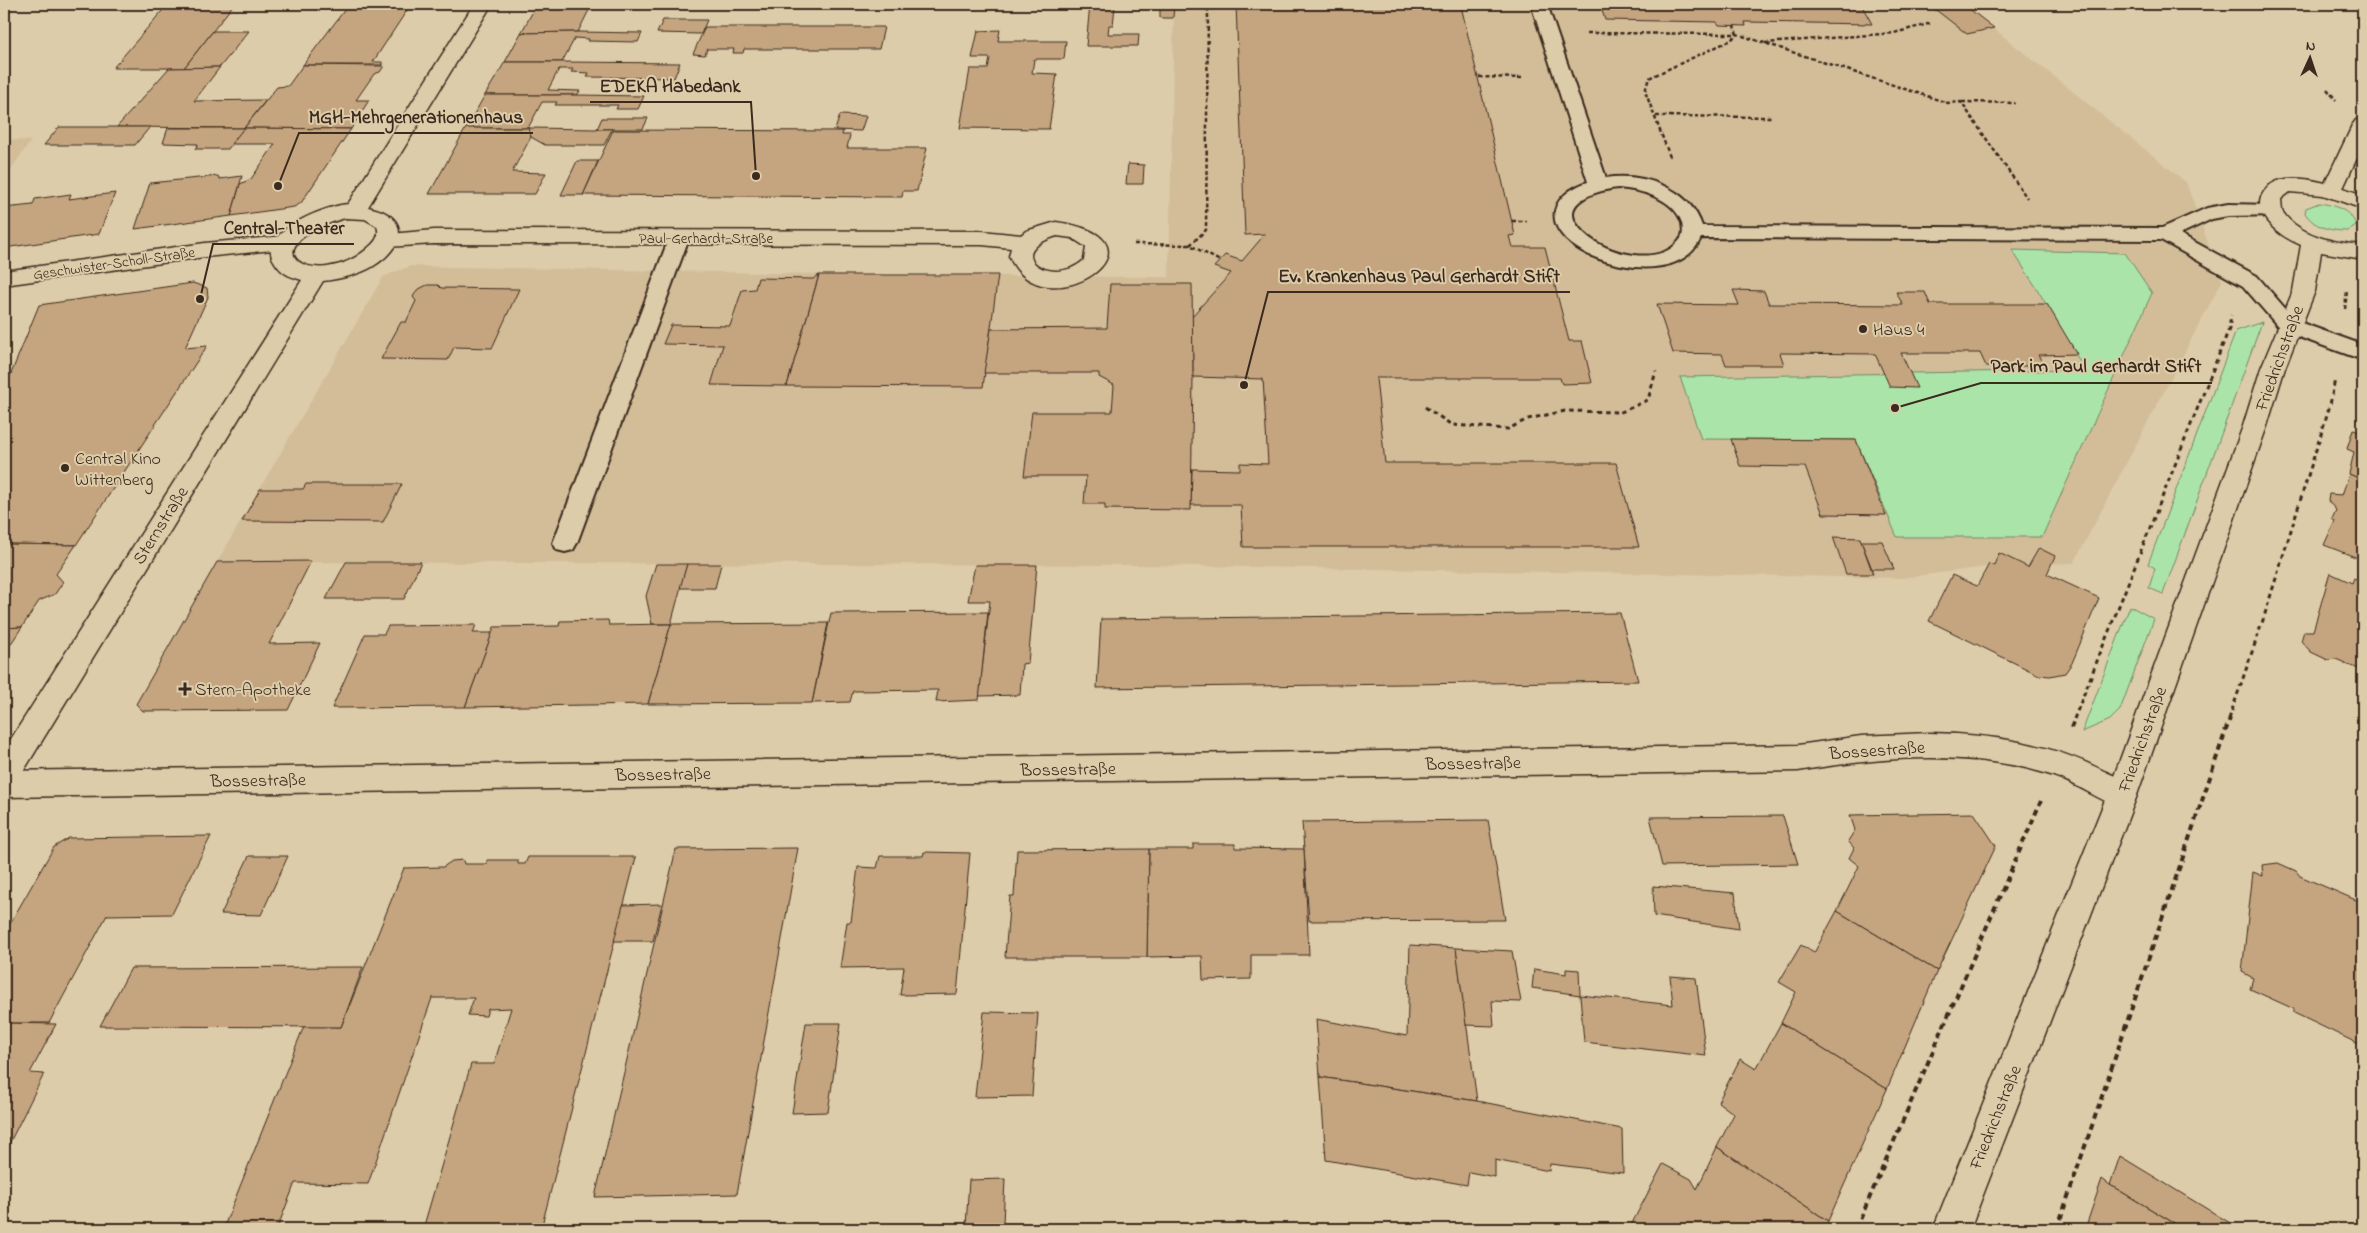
<svg xmlns="http://www.w3.org/2000/svg" width="2367" height="1233" font-family="'Indie Flower',sans-serif">
	<rect width="100%" height="100%" fill="#ddcca9"/>
	<filter id="ink" filterUnits="userSpaceOnUse"><feTurbulence type="fractalNoise" baseFrequency=".02" numOctaves="2"/><feDisplacementMap in="SourceGraphic" scale="10" xChannelSelector="R" yChannelSelector="G"/><feConvolveMatrix kernelMatrix="1 2 1 2 8 2 1 2 1" color-interpolation-filters="sRGB"/></filter>
	<g filter="url(#ink)">
		<g fill="#d3bd99">
			<polygon points="1174,4 1963,4 2186,182 2222,281 2074,563 1995,566 1901,578 1136,565 217,562 383,277 410,266 875,275 1169,277"/>
			<polygon points="4,139 31,141 4,179"/>
		</g>
		<g fill="#abe4a9" stroke="#738764">
			<path d="M2319,203C2333,205 2350,209 2356,225L2347,231C2330,231 2314,227 2305,213L2306,208Z"/>
			<polygon points="2012,250 2125,253 2152,293 2042,537 1897,537 1856,440 1701,439 1680,377 2085,370 2036,287"/>
			<polygon points="2262,322 2163,594 2149,588 2155,568 2148,564 2236,331"/>
			<polygon points="2130,606 2154,619 2120,710 2110,720 2082,732"/>
		</g>
		<g fill="#c5a57f" stroke="#3b2a1e">
			<polygon points="168,4 234,4 184,68 113,68"/>
			<polygon points="349,4 411,4 373,62 382,62 382,65 303,65"/>
			<polygon points="537,4 592,4 578,32 521,33"/>
			<polygon points="1090,4 1121,4 1121,6 1115,6 1113,25 1109,25 1108,34 1139,34 1138,46 1086,46"/>
			<polygon points="1160,4 1174,4 1173,18 1160,18"/>
			<polygon points="1600,4 1861,4 1872,24 1745,22 1746,26 1719,25 1717,22 1605,20"/>
			<polygon points="1889,4 1963,4 1994,28 1967,34 1936,10 1923,7 1890,6"/>
			<polygon points="1236,5 1461,6 1515,235 1509,236 1512,247 1545,247 1569,341 1582,341 1592,383 1562,384 1560,378 1376,378 1385,463 1616,463 1639,547 1243,547 1241,505 1191,505 1192,469 1240,470 1240,463 1268,464 1263,379 1193,377 1192,316 1231,273 1214,267 1225,255 1242,261 1265,234 1245,235"/>
			<polygon points="663,20 707,20 701,34 657,33"/>
			<polygon points="705,27 884,27 879,49 744,49 743,53 733,53 734,49 707,49 705,55 693,54"/>
			<polygon points="1000,30 998,41 1066,41 1064,59 1034,59 1032,73 1057,74 1049,129 960,128 970,69 988,69 990,58 972,58 978,31"/>
			<polygon points="213,31 249,31 220,67 184,68"/>
			<polygon points="578,32 642,33 638,42 588,41 589,39 575,38 562,62 505,62 521,33"/>
			<polygon points="505,62 562,62 680,63 674,78 587,77 589,73 571,72 573,69 559,69 548,90 580,91 577,95 485,95"/>
			<polygon points="303,65 384,66 380,72 374,74 356,100 369,100 351,129 244,128 277,87 288,86"/>
			<polygon points="220,67 194,101 266,100 244,128 117,127 169,68"/>
			<polygon points="485,95 577,95 644,96 638,109 616,109 618,105 555,105 557,102 542,102 528,128 466,128"/>
			<polygon points="840,115 866,116 861,131 835,130"/>
			<polygon points="602,118 648,118 643,129 597,129"/>
			<polygon points="59,127 150,127 135,145 44,145"/>
			<polygon points="168,128 244,128 228,149 195,149 198,144 163,143"/>
			<polygon points="244,128 351,129 301,203 294,207 231,216 240,184 251,179 275,144 231,144"/>
			<polygon points="466,128 528,128 531,137 512,172 546,173 535,194 429,194"/>
			<polygon points="528,128 597,129 612,129 604,145 545,145 531,137"/>
			<polygon points="613,130 843,131 842,135 850,135 847,148 927,148 917,191 903,191 902,197 583,195"/>
			<polygon points="577,161 598,161 583,195 561,195"/>
			<polygon points="1128,164 1144,165 1143,184 1126,184"/>
			<polygon points="218,176 220,179 242,176 231,216 135,229 150,183"/>
			<polygon points="115,193 99,234 4,248 4,208 33,205 35,199 71,194 69,199"/>
			<polygon points="819,275 787,386 711,385 723,345 663,344 671,325 730,326 742,290 755,289 758,278 813,279"/>
			<polygon points="819,275 998,275 983,387 787,386"/>
			<polygon points="193,283 207,288 208,297 185,348 207,346 76,545 4,544 4,391 39,305"/>
			<polygon points="1110,284 1192,284 1193,377 1191,510 1105,509 1105,504 1084,504 1086,476 1024,476 1032,412 1112,412 1114,385 1099,377 1099,373 984,373 991,329 1107,328"/>
			<polygon points="427,285 438,285 441,288 519,289 492,348 454,347 448,360 381,359 401,322 406,322 416,301 413,297 417,290"/>
			<polygon points="1733,290 1764,291 1769,304 1903,305 1896,292 1925,292 1930,304 2047,304 2077,354 2038,355 2045,366 1986,366 1980,353 1901,353 1917,388 1890,387 1875,354 1780,353 1784,365 1726,365 1722,354 1673,353 1657,304 1739,305"/>
			<polygon points="2363,417 2363,480 2349,474 2354,452 2347,449 2353,429 2360,431"/>
			<polygon points="1731,439 1856,440 1886,515 1823,514 1805,467 1740,466"/>
			<polygon points="2349,474 2363,480 2363,560 2324,545 2335,521 2332,519 2336,510 2328,501 2329,494 2342,495"/>
			<polygon points="306,484 402,484 383,522 242,521 260,489 303,489"/>
			<polygon points="1833,537 1860,538 1873,574 1846,574"/>
			<polygon points="1861,541 1882,541 1894,569 1872,569"/>
			<polygon points="4,544 76,545 56,574 63,582 55,594 39,601 22,627 4,628"/>
			<polygon points="2039,548 2055,556 2047,574 2099,598 2072,663 2065,673 2050,676 2039,675 1929,621 1952,575 1977,586 1989,564 1995,566 1999,553 2028,567"/>
			<polygon points="311,561 269,644 320,643 288,710 143,711 136,704 217,562"/>
			<polygon points="346,562 421,562 404,599 326,599"/>
			<polygon points="656,564 687,564 671,624 652,624 646,596"/>
			<polygon points="687,564 721,564 715,588 680,588"/>
			<polygon points="975,565 1037,565 1028,663 1022,664 1020,695 979,696 990,601 968,601"/>
			<polygon points="2330,573 2352,583 2354,578 2363,582 2363,671 2336,659 2328,660 2311,652 2301,641 2304,631 2313,631"/>
			<polygon points="988,612 979,700 936,702 938,690 853,691 850,702 812,703 831,613"/>
			<polygon points="1620,613 1638,681 1097,688 1101,619"/>
			<polygon points="608,620 609,625 671,624 648,704 465,707 494,627 559,626 560,621"/>
			<polygon points="828,623 812,703 648,704 671,624"/>
			<polygon points="476,625 473,633 492,633 465,707 332,708 365,634 384,634 388,626"/>
			<polygon points="22,627 4,654 4,628"/>
			<polygon points="1974,813 1996,846 1937,971 1837,911 1859,866 1849,858 1854,848 1848,841 1855,830 1850,815"/>
			<polygon points="1783,816 1798,864 1662,866 1650,817"/>
			<polygon points="1488,820 1505,920 1309,921 1302,822"/>
			<polygon points="211,836 172,914 107,915 49,1023 4,1023 4,934 54,847 69,838"/>
			<polygon points="1193,844 1235,844 1235,848 1304,849 1309,955 1251,955 1251,979 1203,980 1202,956 1147,957 1149,849 1193,849"/>
			<polygon points="798,848 737,1194 595,1197 676,849"/>
			<polygon points="1149,849 1147,957 1005,957 1010,896 1014,896 1017,850"/>
			<polygon points="924,852 970,853 957,994 900,995 904,967 840,968 847,922 851,922 858,867 877,868 880,856 923,856"/>
			<polygon points="249,856 288,856 261,915 221,914"/>
			<polygon points="528,857 636,857 541,1229 423,1229 471,1064 494,1064 511,1008 488,1009 486,1016 468,1015 474,998 432,998 368,1184 295,1183 277,1229 223,1229 304,1026 341,1027 404,868 443,867 452,861 463,860 464,864 487,864 487,860 518,860 518,864 525,864"/>
			<polygon points="2278,863 2296,871 2300,876 2363,903 2363,1046 2294,1013 2294,1009 2250,989 2253,978 2242,972 2253,872 2263,876 2262,865"/>
			<polygon points="1653,886 1735,893 1739,929 1654,916"/>
			<polygon points="662,904 653,941 614,941 623,905"/>
			<polygon points="1837,911 1937,971 1887,1089 1781,1023 1796,992 1779,982 1801,945 1814,953"/>
			<polygon points="1410,945 1456,948 1477,1101 1320,1077 1316,1019 1407,1036"/>
			<polygon points="1456,948 1512,951 1521,1002 1492,1001 1494,1026 1466,1025"/>
			<polygon points="363,967 341,1027 100,1026 131,968"/>
			<polygon points="1534,969 1566,974 1566,969 1579,970 1580,995 1532,988"/>
			<polygon points="1670,976 1696,978 1706,1056 1584,1042 1580,995 1673,1005"/>
			<polygon points="984,1012 1038,1013 1032,1096 975,1097"/>
			<polygon points="4,1023 56,1024 30,1073 44,1074 4,1154"/>
			<polygon points="806,1023 841,1023 828,1112 792,1113"/>
			<polygon points="1781,1023 1887,1089 1828,1221 1717,1147 1734,1114 1718,1102 1740,1059 1756,1069"/>
			<polygon points="1320,1077 1477,1101 1622,1129 1623,1173 1550,1164 1549,1171 1495,1160 1495,1177 1469,1172 1467,1185 1326,1160"/>
			<polygon points="1717,1147 1828,1221 1825,1229 1629,1229 1663,1164 1691,1179 1697,1189"/>
			<polygon points="2120,1156 2240,1229 2184,1229 2110,1185"/>
			<polygon points="1005,1179 1003,1224 966,1226 969,1180"/>
			<polygon points="2102,1179 2110,1185 2184,1229 2085,1229"/>
		</g>
		<g fill="none" stroke-linecap="round" stroke-linejoin="round">
			<g stroke="#3b2a1e" stroke-width="4">
				<g id="lane">
					<path d="M1531,4H1547L1606,178C1642,172 1690,188 1702,226L2162,228L2207,208L2228,204L2272,205L2279,207L2282,211L2279,215L2228,216L2212,219L2180,234L2257,276L2296,321L2363,345V360L2282,331L2243,286L2161,240L1701,238C1682,282 1608,269 1577,248C1541,224 1551,194 1588,182ZM1618,188C1641,190 1674,198 1682,223C1683,229 1684,236 1679,241C1658,267 1606,254 1585,234C1553,205 1592,191 1618,188Z"/>
					<polygon points="679,232 686,234 689,238 577,543 573,550 565,552 557,550 553,543 669,238 672,234"/>
				</g>
			</g>
			<g stroke="#3b2a1e" stroke-width="3">
				<g id="street">
					<path d="M1056,222C1182,239 1043,334 1009,256L1011,248L982,245L434,244L387,247L379,245L376,240L379,235L434,230L982,231L1021,235L1026,231ZM1057,236L1072,238L1086,247L1084,260C1052,289 999,253 1057,236Z"/>
					<polygon points="285,236 293,238 296,243 293,248 205,257 4,285 4,271 205,243"/>
					<path d="M1929,733C1991,734 2049,743 2104,771C2117,777 2131,782 2137,795L2133,805L2122,808C2098,800 2078,784 2054,776C1972,749 1882,757 1798,771L4,797V771L1798,745L1861,736Z"/>
				</g>
			</g>
			<g stroke="#3b2a1e" stroke-width="3">
				<g id="secondary">
					<path d="M474,4H492L368,207C412,216 405,247 372,267C358,275 340,279 323,281L15,785L4,789V750L302,280C288,276 281,273 274,261C255,233 328,205 348,204ZM345,218L365,219L377,226C381,237 374,243 367,249C315,293 243,248 345,218Z"/>
					<path d="M2363,118V145L2343,188L2363,195V209L2323,195L2290,192L2281,199L2282,211C2298,236 2336,243 2363,245V259L2321,252L2315,291L2285,368L2267,426L2137,795L1970,1229H1933L2107,795L2243,426L2261,368L2293,291L2301,245C2280,237 2243,210 2269,186C2283,174 2309,179 2325,183L2353,124L2356,120Z"/>
				</g>
			</g>
			<g stroke="#3b2a1e" stroke-width="2.5" stroke-dasharray="4 2.5" stroke-linecap="butt">
				<polyline points="1587,33 1737,34 1734,26"/>
				<polyline points="1765,43 1894,33 1932,23"/>
				<polyline points="1479,77 1524,78"/>
				<polyline points="2327,89 2336,100"/>
				<polyline points="1962,102 2015,103"/>
				<polyline points="1656,116 1773,117"/>
				<polyline points="1670,157 1645,91 1649,78 1731,40 1737,34 1948,103 1961,102 2027,198"/>
				<polyline points="1512,221 1527,221"/>
				<polyline points="1134,244 1190,245 1220,261"/>
				<polyline points="1190,245 1206,230 1208,7 1210,4"/>
				<polyline points="2345,309 2347,290"/>
			</g>
			<g stroke="#3b2a1e" stroke-width="3" stroke-dasharray="4.5 4" stroke-linecap="butt">
				<polyline points="1425,407 1452,425 1508,429 1528,419 1565,411 1621,412 1648,400 1656,371"/>
				<polyline points="2074,719 2229,329 2231,315"/>
				<polyline points="2229,719 2263,620 2330,405 2335,379"/>
			</g>
			<g stroke="#3b2a1e" stroke-width="4" stroke-dasharray="6 4.5" stroke-linecap="butt">
				<polyline points="2071,728 2075,718"/>
				<polyline points="1856,1229 2041,801"/>
				<polyline points="2057,1229 2230,718"/>
			</g>
			<use href="#lane" fill="#ddcca9" fill-rule="evenodd"/>
			<use href="#street" fill="#ddcca9" fill-rule="evenodd"/>
			<use href="#secondary" fill="#ddcca9" fill-rule="evenodd"/>
		</g>
	</g>
	<g fill="#3b2a1e" stroke="#ddcca9" stroke-width="2">
		<circle cx="1863" cy="329" r="5"/>
		<circle cx="65" cy="468" r="5"/>
		<path d="M182.5 681.5h5v5h5v5h-5v5h-5v-5h-5v-5h5z"/>
	</g>
	<g text-anchor="middle" stroke-width="4" stroke-linejoin="round" paint-order="stroke">
		<g font-size="15" fill="#3b2a1e" stroke="#ddcca9">
			<text x="706" y="243">Paul-Gerhardt-Straße</text>
			<text transform="translate(114 263) rotate(-8)" y="5">Geschwister-Scholl-Straße</text>
		</g>
		<g font-size="18" fill="#3b2a1e" stroke="#ddcca9" text-anchor="start">
			<text x="1873" y="335">Haus 4</text>
			<text x="75" y="464">Central Kino<tspan x="75" dy="21">Wittenberg</tspan></text>
			<text x="195" y="695">Stern-Apotheke</text>
		</g>
		<g font-size="18" fill="#3b2a1e" stroke="#ddcca9">
			<text transform="translate(2279 358) rotate(-70)" y="6">Friedrichstraße</text>
			<text transform="translate(160 525) rotate(-58)" y="6">Sternstraße</text>
			<text transform="translate(2142 739) rotate(-70)" y="6">Friedrichstraße</text>
			<text transform="translate(1877 750) rotate(-4)" y="6">Bossestraße</text>
			<text transform="translate(1473 763) rotate(-1)" y="6">Bossestraße</text>
			<text transform="translate(1068 769) rotate(-1)" y="6">Bossestraße</text>
			<text transform="translate(663 774) rotate(-1)" y="6">Bossestraße</text>
			<text transform="translate(258 780) rotate(-1)" y="6">Bossestraße</text>
			<text transform="translate(1995 1117) rotate(-68)" y="6">Friedrichstraße</text>
		</g>
	</g>
	<path fill="none" stroke="#3b2a1e" stroke-width="2" d="M756 176L751 102H590M278 186L299 133H533M200 299L213 244H354M1244 385L1268 292H1570M1895 408L1981 383H2212"/>
	<g fill="#3b2a1e" stroke="#ddcca9" stroke-width="2">
		<circle cx="756" cy="176" r="5"/>
		<circle cx="278" cy="186" r="5"/>
		<circle cx="200" cy="299" r="5"/>
		<circle cx="1244" cy="385" r="5"/>
		<circle cx="1895" cy="408" r="5"/>
	</g>
	<g font-size="19" text-anchor="middle" font-weight="bold" fill="#3b2a1e" stroke="#ddcca9" stroke-width="4" stroke-linejoin="round" paint-order="stroke">
		<text x="670" y="92">EDEKA Habedank</text>
		<text x="416" y="123">MGH-Mehrgenerationenhaus</text>
		<text x="284" y="234">Central-Theater</text>
		<text x="1419" y="282">Ev. Krankenhaus Paul Gerhardt Stift</text>
		<text x="2096" y="372">Park im Paul Gerhardt Stift</text>
	</g>
	<rect width="2367" height="1233" fill="none" stroke="#ddcca9" stroke-width="20"/>
	<rect x="10" y="10" width="2347" height="1213" fill="none" stroke="#3b2a1e" stroke-width="2" filter="url(#ink)"/>
	<g transform="translate(2310 58) rotate(3)" stroke="#ddcca9" stroke-width="4" paint-order="stroke">
	<path d="M0-4L9 19L0 12L-9 19Z" fill="#3b2a1e"/>
	<text y="-8" font-size="14" font-weight="bold" text-anchor="middle" fill="#3b2a1e">N</text>
	</g>
</svg>
